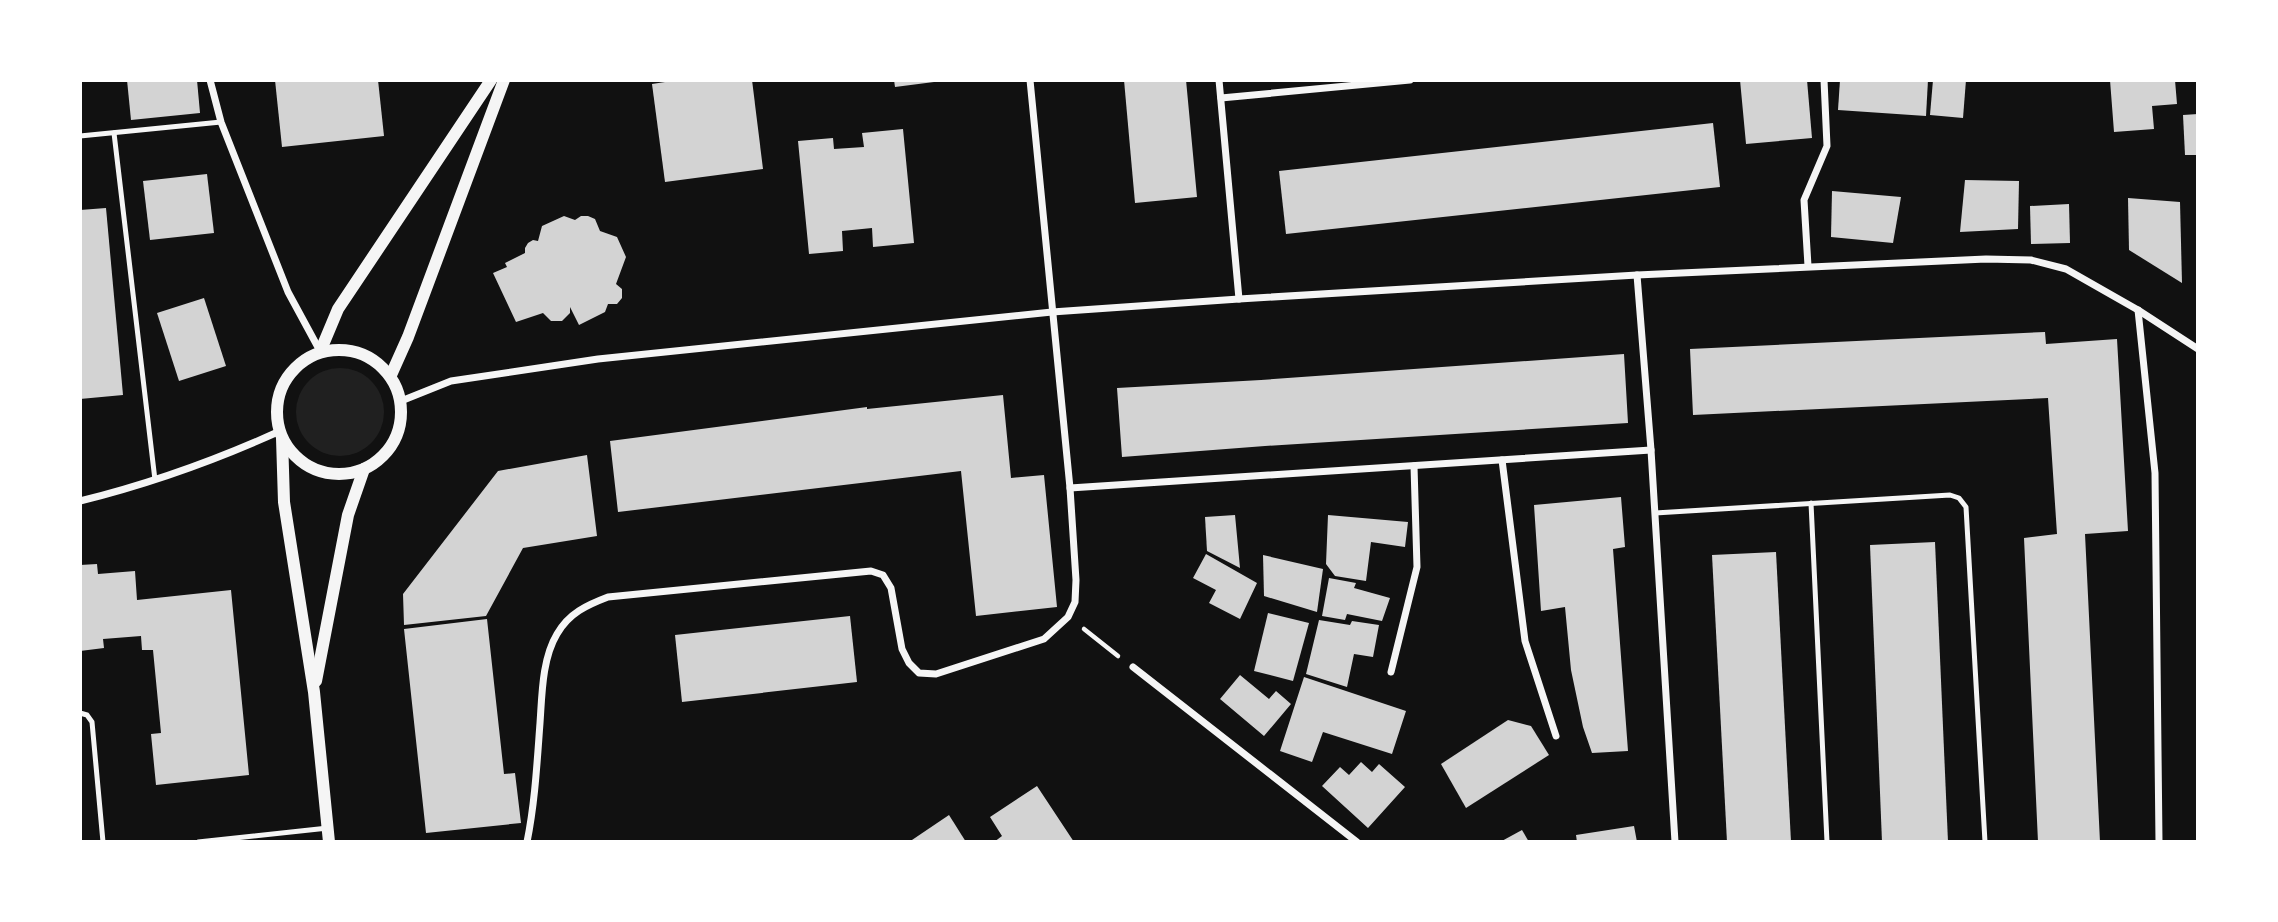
<svg xmlns="http://www.w3.org/2000/svg" width="2278" height="922" font-family="Lora,serif">
	<rect width="100%" height="100%" fill="#111"/>
	<circle fill="#202020" cx="340" cy="412" r="44"/>
	<g fill="#d3d3d3">
		<polygon points="127,80 197,80 200,113 131,120"/>
		<polygon points="275,80 378,80 384,136 282,147"/>
		<polygon points="678,80 752,80 763,169 665,182 652,84"/>
		<polygon points="894,80 934,80 934,82 895,87"/>
		<polygon points="1124,80 1186,80 1197,197 1135,203"/>
		<polygon points="1740,80 1807,80 1812,138 1746,144"/>
		<polygon points="1840,80 1928,80 1926,116 1838,110"/>
		<polygon points="1933,80 1966,80 1963,118 1930,115"/>
		<polygon points="2110,80 2175,80 2177,104 2152,106 2154,129 2114,132"/>
		<polygon points="2198,114 2198,155 2185,155 2183,115"/>
		<polygon points="1713,123 1720,187 1286,234 1279,171"/>
		<polygon points="903,129 914,243 873,247 872,228 842,231 843,251 809,254 798,141 833,138 834,149 864,147 862,133"/>
		<polygon points="207,174 214,233 150,240 143,181"/>
		<polygon points="1965,180 2019,181 2018,229 1960,232"/>
		<polygon points="1832,191 1901,197 1893,243 1831,237"/>
		<polygon points="2128,198 2180,202 2182,283 2129,250"/>
		<polygon points="2069,204 2070,243 2031,244 2030,206"/>
		<polygon points="106,208 123,395 80,399 80,210"/>
		<polygon points="564,216 575,220 581,216 588,216 595,219 600,231 617,237 626,257 616,284 622,289 622,298 617,304 608,304 605,312 579,325 570,307 570,313 562,321 551,321 543,313 516,322 493,273 507,267 505,263 525,253 525,248 528,243 533,240 538,241 542,226"/>
		<polygon points="204,298 226,366 179,381 157,313"/>
		<polygon points="2045,332 2046,344 2117,339 2128,531 2085,534 2100,842 2038,842 2024,538 2057,534 2048,398 1693,415 1690,349"/>
		<polygon points="1624,354 1628,423 1265,446 1122,457 1117,388 1261,380"/>
		<polygon points="1003,395 1011,478 1044,475 1057,607 976,616 961,471 618,512 610,441 867,407 867,409"/>
		<polygon points="587,455 597,536 523,548 486,616 404,625 403,594 498,471"/>
		<polygon points="1621,497 1625,547 1613,549 1628,751 1592,753 1583,727 1571,670 1565,607 1541,611 1534,505"/>
		<polygon points="1235,515 1240,568 1207,551 1205,517"/>
		<polygon points="1328,515 1408,522 1405,547 1371,542 1366,581 1335,576 1326,564"/>
		<polygon points="1935,542 1948,842 1882,842 1870,545"/>
		<polygon points="1776,552 1791,842 1727,842 1712,555"/>
		<polygon points="1206,554 1257,583 1240,619 1209,603 1216,590 1193,578"/>
		<polygon points="1263,555 1323,569 1317,612 1264,596"/>
		<polygon points="97,564 98,574 135,571 137,600 231,590 249,775 156,785 151,734 161,733 153,650 142,650 141,636 103,639 104,648 80,651 80,565"/>
		<polygon points="1329,578 1356,583 1354,588 1390,598 1382,621 1347,614 1345,620 1322,616"/>
		<polygon points="1268,613 1309,623 1293,681 1254,671"/>
		<polygon points="850,616 857,682 682,702 675,635"/>
		<polygon points="487,619 504,774 515,773 521,823 426,833 404,629"/>
		<polygon points="1319,620 1350,625 1352,621 1379,625 1373,657 1354,654 1347,687 1306,674"/>
		<polygon points="1240,675 1269,699 1276,691 1291,704 1264,736 1220,699"/>
		<polygon points="1304,677 1406,711 1392,754 1323,732 1312,762 1280,751"/>
		<polygon points="1508,720 1531,726 1549,755 1466,808 1441,764"/>
		<polygon points="1361,762 1372,772 1379,764 1405,787 1368,828 1322,786 1340,767 1349,775"/>
		<polygon points="1037,786 1074,842 994,842 1002,836 990,817"/>
		<polygon points="949,815 966,842 909,842"/>
		<polygon points="1634,826 1637,842 1577,842 1576,835"/>
		<polygon points="1522,830 1529,842 1500,842"/>
	</g>
	<g fill="none" stroke-linecap="round" stroke-linejoin="round">
		<polyline stroke="#f5f5f5" stroke-width="4.5" points="1084,629 1118,656"/>
		<g stroke="#f5f5f5" stroke-width="5">
			<polyline points="114,133 155,480"/>
			<polyline points="80,136 221,122"/>
			<polyline points="1811,503 1827,842"/>
			<polyline points="1655,513 1950,495 1959,498 1966,507 1985,842"/>
			<polyline points="80,713 87,715 92,722 103,842"/>
			<polyline points="198,842 328,828"/>
		</g>
		<g stroke="#f5f5f5" stroke-width="7">
			<polyline points="210,80 221,122 288,292 320,351"/>
			<polyline points="1219,80 1239,299"/>
			<polyline points="1221,98 1410,80"/>
			<polyline points="1808,266 1804,200 1827,146 1824,80"/>
			<polyline points="1637,275 1651,450 1675,842"/>
			<polyline points="2138,310 2155,473 2159,842"/>
			<polyline points="401,401 451,381 598,359 1052,312 1239,299 1637,275 1986,259 2031,260 2066,269 2138,310 2198,349"/>
			<polyline points="1502,460 1525,641 1556,736"/>
			<polyline points="1070,488 1651,450"/>
			<path d="M80,501C149,484 216,460 280,431"/>
			<polyline points="1133,667 1357,842"/>
			<polyline points="1391,672 1417,567 1414,466"/>
			<path d="M527,842C535,802 537,763 540,723C542,695 542,659 557,634C569,613 587,605 608,597L871,571L883,575L891,588L902,649L909,663L919,673L936,674L1044,639L1068,617L1075,602L1076,580L1070,488L1030,80"/>
		</g>
		<g stroke="#f5f5f5" stroke-width="12">
			<circle cx="339" cy="412" r="62"/>
			<polyline points="320,352 338,309 491,80"/>
			<polyline points="391,375 408,337 504,80"/>
			<polyline points="282,438 284,502 314,692 329,842"/>
			<polyline points="316,681 348,515 364,469"/>
		</g>
	</g>
	<rect width="2278" height="922" fill="none" stroke="#ffffff" stroke-width="164"/>
</svg>
